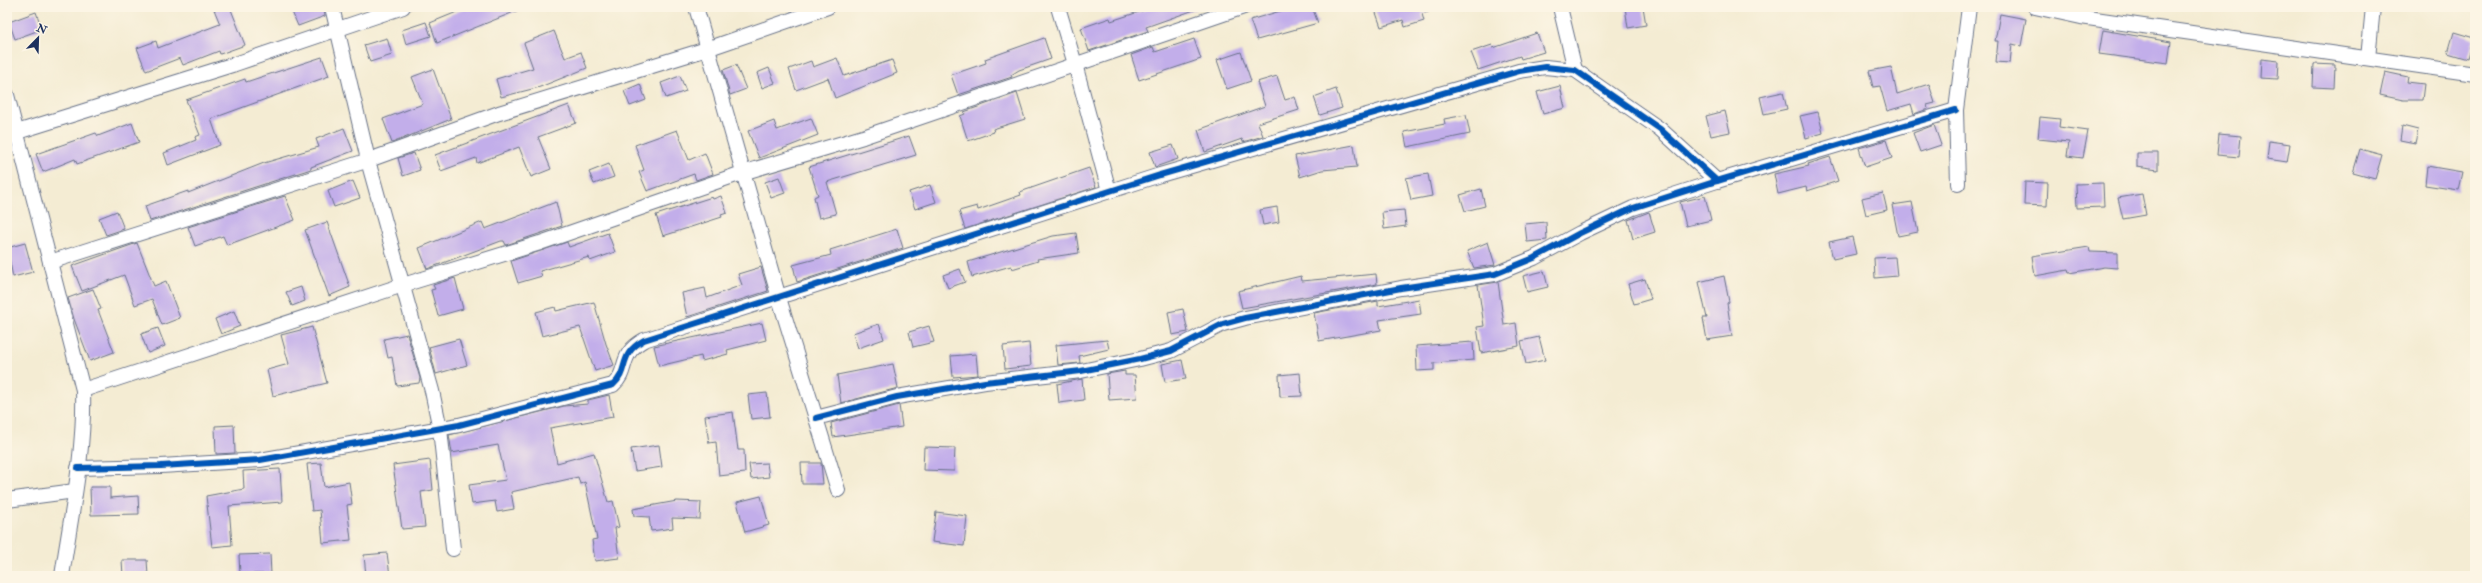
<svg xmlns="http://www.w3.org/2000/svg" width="2482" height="583" font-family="'IM FELL Double Pica',serif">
	<rect width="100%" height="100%" fill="#fcf5e5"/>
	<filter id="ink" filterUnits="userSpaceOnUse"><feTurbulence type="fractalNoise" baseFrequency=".025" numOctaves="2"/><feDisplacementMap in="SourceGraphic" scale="8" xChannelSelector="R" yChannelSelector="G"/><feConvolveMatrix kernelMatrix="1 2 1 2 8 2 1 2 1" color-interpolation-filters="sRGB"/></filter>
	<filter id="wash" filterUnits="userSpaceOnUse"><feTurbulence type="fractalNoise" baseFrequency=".012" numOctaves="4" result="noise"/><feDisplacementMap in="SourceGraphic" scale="16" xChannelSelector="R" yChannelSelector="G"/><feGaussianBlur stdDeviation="0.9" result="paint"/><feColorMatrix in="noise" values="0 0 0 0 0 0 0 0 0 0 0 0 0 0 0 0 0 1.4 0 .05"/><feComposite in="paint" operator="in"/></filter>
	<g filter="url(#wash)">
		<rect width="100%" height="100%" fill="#f4ecd3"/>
		<g id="blocks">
			<g fill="#c2aeea">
				<polygon points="213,7 230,7 245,45 220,54 219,51 183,65 180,58 146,71 137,48 156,41 158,48 220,24"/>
				<polygon points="290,7 324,7 325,16 298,26"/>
				<polygon points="469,7 524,7 524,8 437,43 430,23"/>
				<polygon points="1154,7 1196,7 1197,9 1146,27 1148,31 1089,51 1081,28 1110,18 1111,21"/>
				<polygon points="1294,7 1312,7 1318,23 1257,40 1250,20"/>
				<polygon points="1374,7 1434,7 1434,10 1422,14 1424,21 1405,27 1403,20 1381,27"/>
				<polygon points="1625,7 1643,7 1646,25 1628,28"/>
				<polygon points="36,12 42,29 15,39 9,22"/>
				<polygon points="2000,14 2026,19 2021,46 2012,44 2010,63 1996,62 1998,41 1995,41"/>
				<polygon points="426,22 431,36 406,44 402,30"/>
				<polygon points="2103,30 2171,42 2168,63 2099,54"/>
				<polygon points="554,31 565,58 581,52 587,68 540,87 501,97 496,79 533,68 524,43"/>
				<polygon points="2454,32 2474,38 2468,59 2448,53"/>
				<polygon points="1537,33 1544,52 1521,59 1520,56 1478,70 1471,52 1492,45 1493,48"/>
				<polygon points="387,38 392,55 370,62 364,45"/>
				<polygon points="1044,38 1051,59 1019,70 1011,75 1012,77 958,95 951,75 986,63 985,59"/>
				<polygon points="1194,39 1201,59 1139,80 1131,55 1153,47 1155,52"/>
				<polygon points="1241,52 1251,81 1227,89 1217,60"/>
				<polygon points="322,57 329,76 211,119 220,145 168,165 164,153 196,140 195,137 200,135 186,100 245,79 246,82"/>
				<polygon points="837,58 844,76 892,60 897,73 835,98 828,78 796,90 789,69 811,61 813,67"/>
				<polygon points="2261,59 2279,61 2278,79 2260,78"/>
				<polygon points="2314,64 2335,65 2334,88 2313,87"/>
				<polygon points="736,65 746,89 730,95 723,70"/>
				<polygon points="1891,67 1897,94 1929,84 1935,103 1927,105 1928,109 1914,114 1911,104 1887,111 1880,86 1873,87 1869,71"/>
				<polygon points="769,68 775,83 762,88 757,73"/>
				<polygon points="433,69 451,119 392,143 383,119 423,104 412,77"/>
				<polygon points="2385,72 2408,77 2407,82 2424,84 2422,100 2403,100 2380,95"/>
				<polygon points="680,76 686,91 666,98 661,83"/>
				<polygon points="1277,76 1285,100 1295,97 1299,110 1258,123 1263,136 1243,142 1242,139 1205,152 1198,130 1265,106 1257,82"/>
				<polygon points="640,84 646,100 630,106 624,91"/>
				<polygon points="1560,86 1565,108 1543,114 1537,92"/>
				<polygon points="1336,89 1342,108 1320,115 1314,97"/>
				<polygon points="1783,92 1787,109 1764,114 1760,97"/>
				<polygon points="1017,93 1025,119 993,129 994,132 968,141 960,116 965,114 964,112"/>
				<polygon points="569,105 576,123 538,137 551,169 531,177 519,147 477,163 476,158 441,171 435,155"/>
				<polygon points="1725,111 1730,132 1711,136 1706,116"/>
				<polygon points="1818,112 1823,133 1806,138 1800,116"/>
				<polygon points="1466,115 1470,134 1407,147 1404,132 1445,124 1444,119"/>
				<polygon points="2040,117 2060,119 2059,127 2088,131 2083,158 2067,156 2069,142 2038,139"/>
				<polygon points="811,118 818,135 759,158 748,131 774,121 777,130"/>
				<polygon points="132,123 139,142 77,164 75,159 43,172 36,154 96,133 98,136"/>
				<polygon points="1934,125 1941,145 1920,152 1913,133"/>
				<polygon points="2402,126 2418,130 2415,143 2400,140"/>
				<polygon points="344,128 353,151 311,167 311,169 150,221 145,206 188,191 188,193 264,163 319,147 316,139"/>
				<polygon points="677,130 689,160 705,153 713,174 696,180 694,174 647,191 639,172 644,170 635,145"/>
				<polygon points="2219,134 2241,136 2239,157 2217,155"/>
				<polygon points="909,136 916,155 827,182 836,214 819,218 814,197 818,195 809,167"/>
				<polygon points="1886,140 1892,158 1865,167 1859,148"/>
				<polygon points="2269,141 2290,144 2287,162 2267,159"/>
				<polygon points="1173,145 1178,159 1155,167 1150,152"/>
				<polygon points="1354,145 1357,167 1322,170 1300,177 1295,156"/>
				<polygon points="2360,149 2382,155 2375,179 2353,173"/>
				<polygon points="414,153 420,170 403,176 398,158"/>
				<polygon points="2137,153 2158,153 2158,170 2137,167"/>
				<polygon points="1830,157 1838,181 1807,191 1806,187 1778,194 1774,174 1809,166 1808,164"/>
				<polygon points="609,164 614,177 594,184 589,172"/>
				<polygon points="2427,166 2462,172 2458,190 2425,185"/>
				<polygon points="1089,168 1096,187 965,229 959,211 977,206 978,210 1021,195 1020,192"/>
				<polygon points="1428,174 1432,196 1411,200 1406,178"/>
				<polygon points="779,177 785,193 771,198 765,182"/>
				<polygon points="353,181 360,198 334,207 328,191"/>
				<polygon points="2025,182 2048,183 2047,206 2024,205"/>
				<polygon points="2103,183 2104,207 2077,208 2076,184"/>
				<polygon points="930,185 936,202 915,209 909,192"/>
				<polygon points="1481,189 1485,206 1465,211 1460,195"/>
				<polygon points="1883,193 1887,210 1866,215 1862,198"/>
				<polygon points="2142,194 2146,215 2123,219 2118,198"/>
				<polygon points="285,196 295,220 227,245 223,236 195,246 188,227"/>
				<polygon points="721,196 727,213 721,215 722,217 663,236 656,215 712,197 713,199"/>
				<polygon points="1705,196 1711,220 1686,226 1680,202"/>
				<polygon points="556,202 562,226 506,245 504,241 501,241 427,269 419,248 482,222 485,229"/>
				<polygon points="1912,202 1918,232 1898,236 1892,205"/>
				<polygon points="1277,207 1279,222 1263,225 1260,210"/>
				<polygon points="1404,210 1406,226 1384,229 1382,212"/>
				<polygon points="117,211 124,229 106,235 99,218"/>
				<polygon points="1649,212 1655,232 1633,239 1628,220"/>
				<polygon points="327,222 350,287 329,296 305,230"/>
				<polygon points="1546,222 1547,240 1527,242 1525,224"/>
				<polygon points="897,229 903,248 797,282 793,265 831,255 830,250"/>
				<polygon points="608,233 615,252 590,261 589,257 540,271 542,276 518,283 511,261 567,242 569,247"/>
				<polygon points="1076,233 1079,253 1037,259 1038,261 1012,269 1011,266 972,277 968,262 1053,236"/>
				<polygon points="1852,237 1856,254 1833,259 1829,242"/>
				<polygon points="1488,242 1495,265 1474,268 1467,251"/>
				<polygon points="25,243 33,272 13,277 7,248"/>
				<polygon points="137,243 154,286 166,281 180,318 162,325 152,299 135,305 124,275 82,291 72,266"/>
				<polygon points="2089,247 2090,252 2117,253 2117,268 2104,267 2069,273 2068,270 2035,276 2032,256"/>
				<polygon points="1895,257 1897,276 1875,278 1874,258"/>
				<polygon points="761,267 768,291 687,317 682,293 705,288 707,298 742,285 738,274"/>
				<polygon points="960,269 965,282 948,288 943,275"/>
				<polygon points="1544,271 1548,287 1527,292 1523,276"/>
				<polygon points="1376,274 1377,284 1242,308 1238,291 1301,276 1302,281"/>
				<polygon points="1724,276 1729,302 1727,303 1732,336 1707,340 1703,318 1707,318 1699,282"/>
				<polygon points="455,278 463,309 438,316 431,290 435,289 433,285"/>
				<polygon points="1645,279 1651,299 1634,304 1628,284"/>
				<polygon points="1498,282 1504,325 1516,323 1519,346 1481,353 1477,327 1484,326 1478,285"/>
				<polygon points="301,287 305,301 292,306 286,292"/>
				<polygon points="93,289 101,309 98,310 114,352 90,361 74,319 68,298"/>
				<polygon points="1419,299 1421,314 1379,320 1381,330 1319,341 1314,313 1378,301 1378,306"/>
				<polygon points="594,302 606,344 614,365 595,371 580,327 542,336 536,312 555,307 556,311"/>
				<polygon points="1183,309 1188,332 1172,335 1168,312"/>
				<polygon points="234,311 240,326 221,334 215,319"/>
				<polygon points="762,323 766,340 727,350 728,354 702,361 701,356 659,366 654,346"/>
				<polygon points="879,324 884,339 858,348 853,333"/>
				<polygon points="929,326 934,342 913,347 909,332"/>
				<polygon points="312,327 327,383 273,396 267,370 289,364 281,335"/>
				<polygon points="158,328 165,346 148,353 141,334"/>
				<polygon points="407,334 420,378 419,383 397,386 392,357 388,358 384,339"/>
				<polygon points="1539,337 1545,360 1526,364 1521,341"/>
				<polygon points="459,339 467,365 436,374 429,347"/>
				<polygon points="1107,340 1109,349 1079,356 1080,363 1058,365 1056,345"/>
				<polygon points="1473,342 1474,360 1434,363 1434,370 1417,371 1416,346"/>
				<polygon points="1029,343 1031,366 1005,369 1003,346"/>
				<polygon points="976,354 978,375 953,377 951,356"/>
				<polygon points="1182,360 1186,379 1165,382 1162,364"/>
				<polygon points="893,364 898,388 841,403 837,375"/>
				<polygon points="1125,371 1125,375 1135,375 1137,398 1109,400 1107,374"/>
				<polygon points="1300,373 1302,396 1280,397 1279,375"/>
				<polygon points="1082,379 1084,400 1059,403 1057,384"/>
				<polygon points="767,393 770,417 751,419 748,395"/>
				<polygon points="609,395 613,417 550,428 557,463 594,453 608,502 613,501 619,527 615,528 619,558 595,561 592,540 597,539 585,482 580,484 578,477 511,492 514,509 497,512 495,501 472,504 469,485 506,480 498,445 452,453 449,435 564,406 588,404 588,400"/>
				<polygon points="899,405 902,427 833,437 831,423"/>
				<polygon points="733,412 738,450 744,450 745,473 719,476 716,442 709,443 705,416"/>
				<polygon points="234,425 235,453 216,454 215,426"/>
				<polygon points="659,445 662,467 635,471 631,449"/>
				<polygon points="924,447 955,448 954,471 923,470"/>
				<polygon points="430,460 433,490 421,492 425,527 402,529 393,465"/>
				<polygon points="321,463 324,487 349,482 352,504 347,505 351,540 323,543 320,510 312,511 307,464"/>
				<polygon points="767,463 769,477 751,479 749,464"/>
				<polygon points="801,463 821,463 823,484 802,484"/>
				<polygon points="280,469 282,502 229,506 232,545 212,547 206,496 244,489 243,471"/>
				<polygon points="90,487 110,487 110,498 138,496 139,514 91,515"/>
				<polygon points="761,496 769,525 745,532 737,502"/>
				<polygon points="677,501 701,502 700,519 672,518 673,528 651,531 649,517 634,516 633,509"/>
				<polygon points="936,512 967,516 964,546 932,542"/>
				<polygon points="387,553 390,576 366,576 364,555"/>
				<polygon points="270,554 271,574 240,574 239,555"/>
				<polygon points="122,560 147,560 148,576 123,576"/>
			</g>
		</g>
	</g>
	<g filter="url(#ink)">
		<use href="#blocks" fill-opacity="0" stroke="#677187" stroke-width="1"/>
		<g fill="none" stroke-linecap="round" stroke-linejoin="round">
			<g stroke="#677187" stroke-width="16">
				<g id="minor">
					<polyline points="332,7 370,168 432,391 440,429 453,549"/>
					<polyline points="696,7 779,298 838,490"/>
					<polyline points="1058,7 1075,64 1109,191"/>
					<polyline points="1560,7 1575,70"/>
					<polyline points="2035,7 2081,17 2475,74"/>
					<polyline points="2368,58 2373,7"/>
					<path d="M7,95L83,390C85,452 71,515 62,576"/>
					<polyline points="17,132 235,64 403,7"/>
					<polyline points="1958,184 1956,110 1969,7"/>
					<polyline points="50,262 369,160 499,113 707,49 828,7"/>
					<polyline points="83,390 403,285 540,243 742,173 863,137 1244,7"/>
					<polyline points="816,418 897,397 985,382 1081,371 1140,359 1171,351 1223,324 1245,318 1401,288 1495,274 1534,258 1580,233 1633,208 1717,181 1956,110"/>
					<path d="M78,468L161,466L260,460L459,425L613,385C630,370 617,355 644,340L1160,175L1519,71L1545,67L1575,70L1660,129L1717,181"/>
					<polyline points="7,500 75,491"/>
				</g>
			</g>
			<use href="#minor" stroke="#fff" stroke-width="14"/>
			<g stroke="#fcf5e5" stroke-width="8">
				<g id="cycleway">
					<polyline points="816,418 897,397 985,382 1081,371 1140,359 1171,351 1223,324 1245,318 1401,288 1495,274 1534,258 1580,233 1633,208 1717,181 1956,110"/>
					<path d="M78,468L161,466L260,460L459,425L613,385C630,370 617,355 644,340L1160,175L1519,71L1545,67L1575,70L1660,129L1717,181"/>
				</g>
			</g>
			<use href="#cycleway" stroke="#0057b8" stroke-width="6"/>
		</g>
	</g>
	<rect width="2482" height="583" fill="none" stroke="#fcf5e5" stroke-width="24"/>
	<g transform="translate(38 38) rotate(23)" stroke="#fcf5e5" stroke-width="3" paint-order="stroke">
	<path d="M0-3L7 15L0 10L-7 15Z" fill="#1b2f5e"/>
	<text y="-6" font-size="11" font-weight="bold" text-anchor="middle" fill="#1b2f5e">N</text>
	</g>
</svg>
